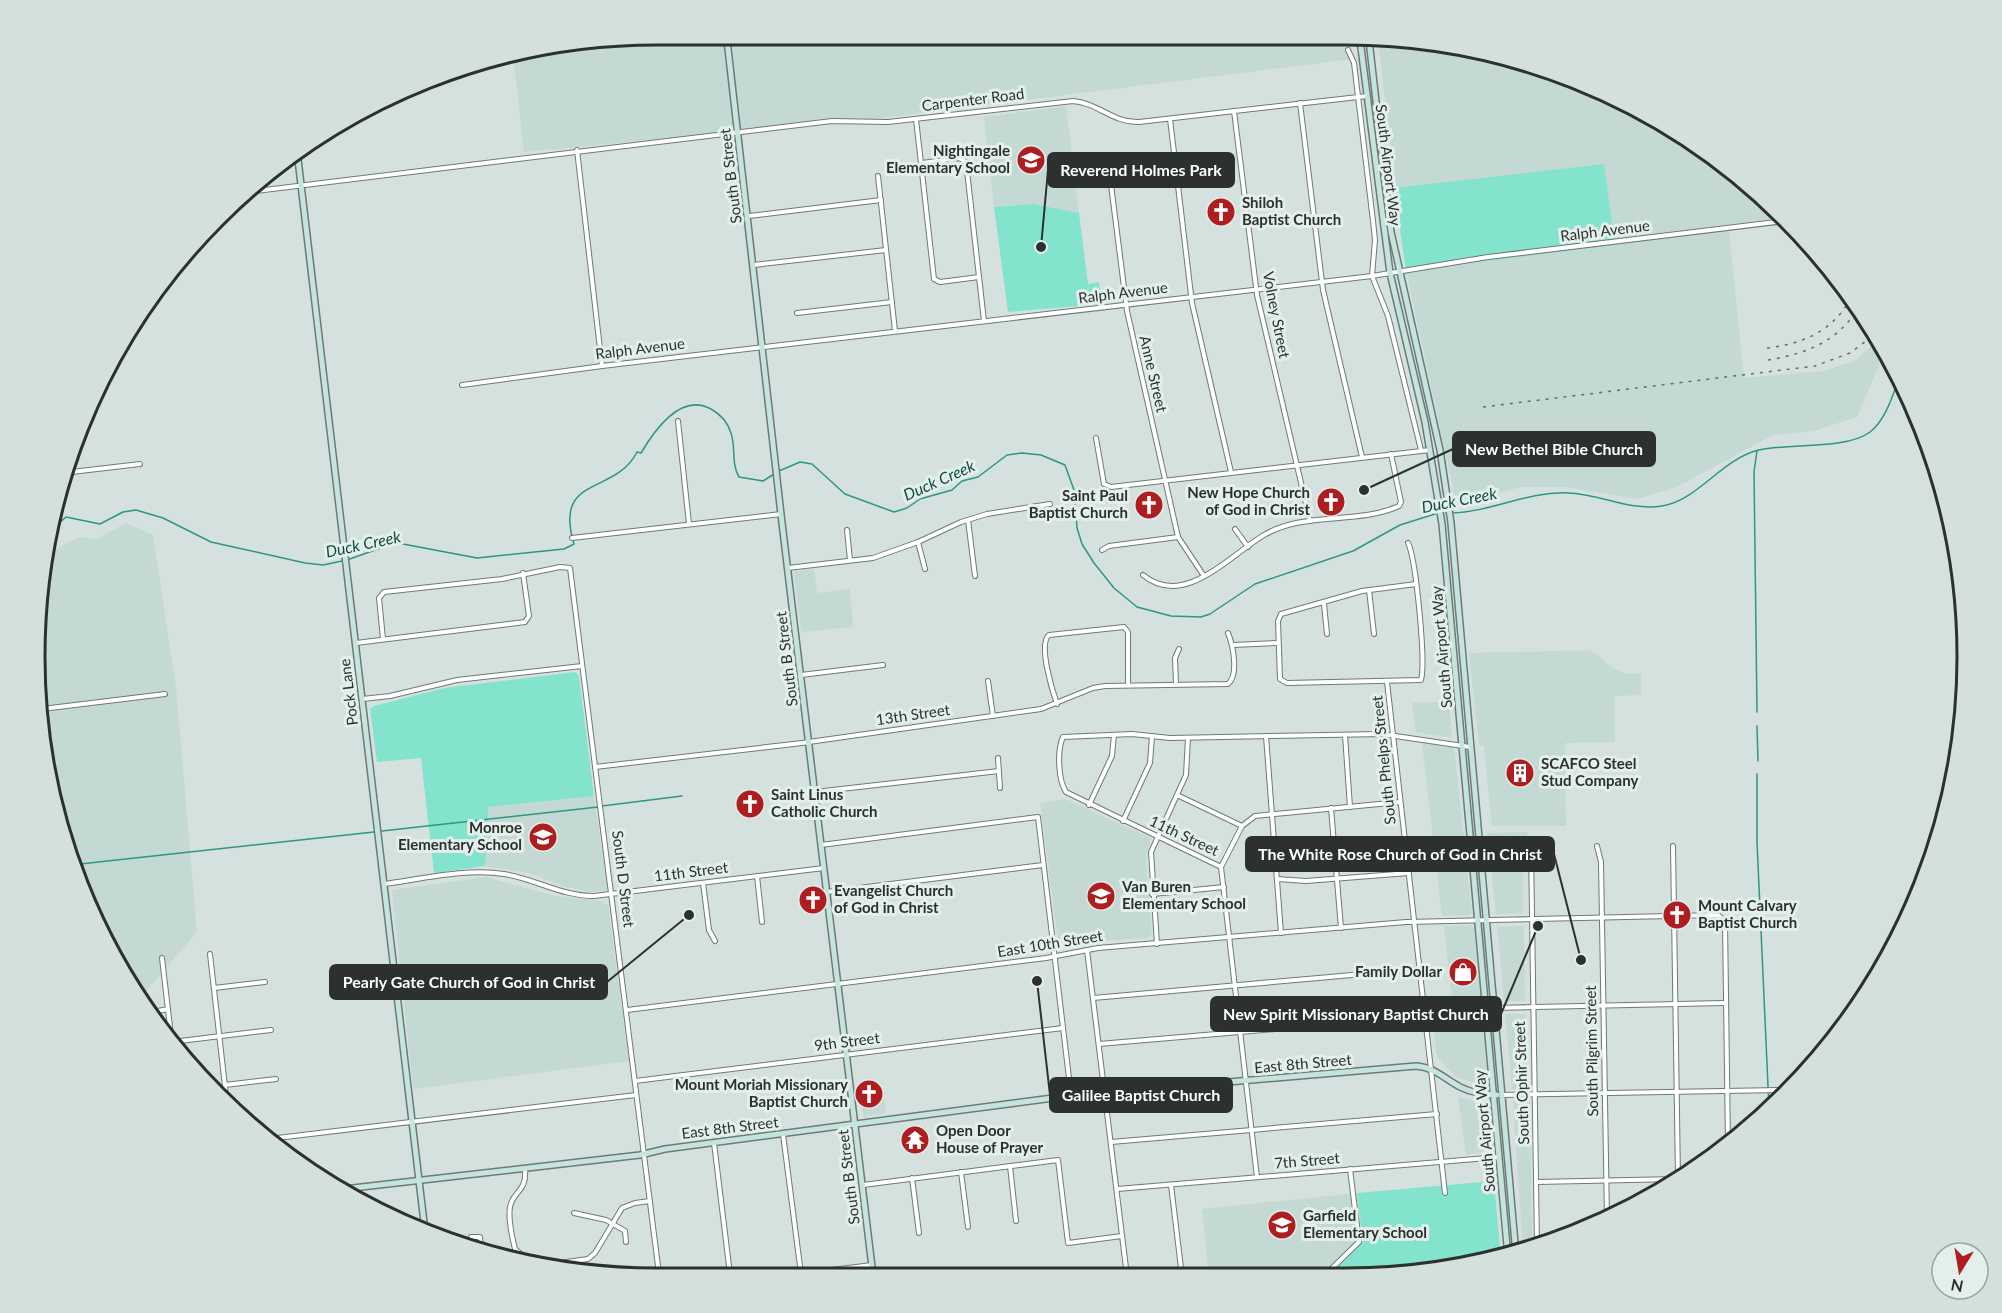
<svg xmlns="http://www.w3.org/2000/svg" width="2002" height="1313" font-family="Lato,sans-serif">
	<rect width="100%" height="100%" fill="#d5e1de"/>
	<g fill="#c4d9d3">
		<polygon points="575,40 1350,40 1353,59 899,116 524,152 513,54"/>
		<polygon points="1378,40 1427,40 1545,67 1620,98 1756,189 1788,223 1729,231 1744,378 1824,371 1854,361 1878,340 1885,352 1857,417 1814,431 1773,435 1675,488 1637,499 1566,487 1520,487 1457,506 1406,271"/>
		<polygon points="1066,106 1079,213 1034,204 994,207 984,117"/>
		<polygon points="126,523 153,535 176,688 197,932 139,999 118,967 68,857 47,778 36,615 42,581 56,549 79,537 97,539"/>
		<polygon points="814,569 817,593 850,589 853,627 801,632 794,572"/>
		<polygon points="1590,650 1612,667 1626,674 1641,674 1641,695 1614,696 1615,742 1565,743 1566,826 1492,826 1484,746 1479,745 1469,653"/>
		<polygon points="1449,702 1452,738 1416,732 1412,703"/>
		<polygon points="1422,743 1454,748 1472,912 1469,915 1442,916"/>
		<polygon points="594,796 608,890 590,892 565,887 529,873 485,866 487,807"/>
		<polygon points="1066,799 1151,838 1146,859 1152,933 1148,938 1086,942 1059,948 1040,803"/>
		<polygon points="1528,832 1523,845 1523,913 1496,914 1487,833"/>
		<polygon points="486,877 555,896 602,901 608,906 629,1061 413,1089 392,890"/>
		<polygon points="1471,925 1474,929 1481,1003 1477,1006 1453,1008 1444,926"/>
		<polygon points="1524,926 1525,1001 1504,1001 1497,927"/>
		<polygon points="1505,1014 1526,1014 1527,1088 1512,1089"/>
		<polygon points="1478,1016 1482,1019 1488,1083 1485,1086 1456,1077 1437,1057 1433,1023 1436,1019"/>
		<polygon points="858,1088 882,1088 886,1113 864,1117"/>
		<polygon points="1458,1096 1490,1105 1493,1150 1466,1155"/>
		<polygon points="1530,1101 1532,1239 1523,1251 1513,1102"/>
		<polygon points="1357,1193 1364,1242 1331,1274 1331,1277 1209,1276 1202,1209"/>
	</g>
	<g fill="#84e3cc">
		<polygon points="1604,164 1615,245 1406,271 1394,188"/>
		<polygon points="1034,204 1079,213 1088,284 1099,282 1102,304 1008,312 994,207"/>
		<polygon points="575,672 579,676 594,796 488,807 485,866 434,873 421,758 377,762 370,709 374,706 444,688"/>
		<polygon points="1494,1181 1501,1258 1331,1274 1363,1242 1357,1193"/>
	</g>
	<g fill="none" stroke-linecap="round" stroke-linejoin="round">
		<g stroke="#2d9782" stroke-width="1.5">
			<polyline points="1757,451 1754,472 1757,712"/>
			<polyline points="779,471 800,462 812,464 845,494 894,512 907,508 920,499 952,490 962,481 978,477 1007,455 1022,453 1041,455 1065,465 1074,490 1077,528 1082,544 1094,563 1114,588 1137,607 1171,616 1201,617 1210,614 1255,584 1353,551 1400,525 1438,513"/>
			<path d="M1452,513C1491,512 1528,491 1568,493C1601,494 1628,511 1662,506C1699,500 1721,459 1759,450C1790,443 1846,450 1870,432C1886,420 1893,394 1900,376"/>
			<polyline points="50,531 66,517 100,524 123,512 136,510 163,518 211,542 305,563 323,565 342,561"/>
			<path d="M347,560L389,545L403,544L477,558L564,549L574,544C553,474 615,496 637,452L641,453C654,431 680,392 711,409C720,414 728,423 731,433C736,447 731,464 739,477L763,481L774,474"/>
			<polyline points="1757,726 1758,761"/>
			<polyline points="1757,774 1757,842 1769,1108"/>
			<polyline points="602,806 682,796"/>
			<polyline points="382,831 598,807"/>
			<polyline points="71,865 374,832"/>
		</g>
		<g stroke="#6f7a77" stroke-width="6">
			<g id="street">
				<polyline points="1348,50 1354,63 1373,221 1375,240 1372,276 1388,316 1421,450"/>
				<polyline points="1300,103 1323,290 1362,457"/>
				<polyline points="1234,111 1257,295 1310,521"/>
				<polyline points="916,119 934,279 940,282 979,277"/>
				<polyline points="1170,119 1192,303 1231,472"/>
				<polyline points="577,150 602,366"/>
				<polyline points="922,163 959,158 966,162 984,321"/>
				<polyline points="1109,169 1127,311 1178,537 1204,576"/>
				<polyline points="878,176 895,331"/>
				<path d="M247,192L832,121L888,122L1073,101C1098,103 1113,123 1139,122L1367,96"/>
				<polyline points="749,216 881,200"/>
				<polyline points="754,265 886,250"/>
				<polyline points="797,313 892,302"/>
				<polyline points="462,385 602,366 1372,276 1488,257 1785,221"/>
				<polyline points="678,421 689,524"/>
				<polyline points="1096,438 1104,484 1111,487 1430,450"/>
				<polyline points="63,473 140,464"/>
				<polyline points="968,520 975,576"/>
				<polyline points="1235,529 1248,547"/>
				<polyline points="847,530 850,560"/>
				<polyline points="572,538 781,514"/>
				<polyline points="918,542 925,569"/>
				<path d="M1408,543C1416,559 1426,662 1421,680L1287,683L1280,679L1278,621L1281,614L1362,591L1416,584"/>
				<polyline points="1102,550 1109,546 1178,537"/>
				<polyline points="788,568 873,558 918,542 961,522 987,514 1050,504"/>
				<path d="M1143,575C1184,609 1230,555 1264,535C1305,511 1357,525 1399,506L1401,502L1391,454"/>
				<polyline points="1369,590 1374,634"/>
				<polyline points="1324,604 1327,634"/>
				<polyline points="383,639 379,598 384,592 502,579 560,567 570,568 659,1274"/>
				<polyline points="356,643 525,622 529,616 523,573"/>
				<polyline points="1233,645 1277,643"/>
				<polyline points="801,675 883,665"/>
				<polyline points="988,681 993,716"/>
				<polyline points="1387,682 1445,1193"/>
				<polyline points="1176,684 1175,658 1179,649"/>
				<polyline points="362,699 390,696 457,680 582,666"/>
				<path d="M1057,704C1052,690 1038,644 1049,635L1124,627L1128,632V685"/>
				<polyline points="42,709 165,694"/>
				<polyline points="1345,735 1350,807"/>
				<polyline points="1266,736 1281,933"/>
				<polyline points="998,758 1000,788"/>
				<path d="M595,767L802,743L1041,709L1093,688L1105,686L1228,684C1239,675 1233,645 1228,633"/>
				<polyline points="815,792 999,771"/>
				<polyline points="1177,795 1242,826"/>
				<polyline points="1089,805 1112,756 1114,735"/>
				<polyline points="1331,808 1341,928"/>
				<polyline points="1123,821 1150,763 1152,736"/>
				<polyline points="821,845 1038,817 1071,1095"/>
				<polyline points="1597,846 1601,862 1607,1219"/>
				<polyline points="1673,846 1678,1179"/>
				<polyline points="1531,848 1537,1246"/>
				<path d="M1221,867L1066,792C1058,780 1057,750 1063,737L1132,734L1170,738L1382,734L1470,747"/>
				<polyline points="1221,867 1257,1177"/>
				<polyline points="1221,867 1242,826 1255,816 1400,802"/>
				<polyline points="757,876 762,922"/>
				<polyline points="1277,879 1306,881 1409,873"/>
				<polyline points="703,883 709,930 715,941"/>
				<path d="M384,884C422,879 466,868 504,874C536,879 561,896 594,896L824,868"/>
				<polyline points="827,892 1043,865"/>
				<polyline points="1152,894 1224,887"/>
				<polyline points="1157,944 1151,852 1186,775 1188,738"/>
				<polyline points="1087,950 1127,1276"/>
				<polyline points="210,954 227,1104"/>
				<polyline points="162,958 172,1044"/>
				<polyline points="214,988 265,982"/>
				<polyline points="1093,998 1420,969"/>
				<polyline points="1495,1008 1725,1003"/>
				<polyline points="627,1010 1046,958 1098,948 1406,922 1718,915 1725,921 1728,1146"/>
				<polyline points="148,1013 168,1009"/>
				<polyline points="172,1042 271,1030"/>
				<polyline points="1099,1044 1486,1011"/>
				<polyline points="635,1081 1063,1028"/>
				<polyline points="225,1085 276,1079"/>
				<polyline points="1502,1095 1781,1090"/>
				<polyline points="783,1134 801,1274"/>
				<polyline points="269,1139 636,1095"/>
				<polyline points="1111,1142 1437,1114"/>
				<polyline points="714,1143 730,1274"/>
				<polyline points="1010,1166 1016,1221"/>
				<path d="M525,1169C527,1193 513,1190 510,1207C508,1219 512,1237 515,1249L534,1265"/>
				<polyline points="961,1172 968,1227"/>
				<polyline points="912,1178 919,1233"/>
				<polyline points="1537,1182 1677,1179"/>
				<polyline points="863,1185 1058,1160 1068,1243 1122,1236"/>
				<polyline points="1171,1185 1182,1276"/>
				<polyline points="1117,1189 1499,1157"/>
				<polyline points="574,1213 606,1220 625,1231 626,1242"/>
				<polyline points="471,1237 480,1237 482,1252"/>
				<polyline points="538,1266 588,1259 595,1253 622,1208 635,1203 650,1201"/>
				<polyline points="799,1274 872,1265"/>
				<polyline points="1327,1277 1327,1273 1359,1242 1350,1169"/>
			</g>
		</g>
		<g stroke="#6f7a77" stroke-width="8">
			<g id="secondary">
				<polyline points="727,40 782,523 873,1275"/>
				<polyline points="1360,40 1390,273 1425,422 1442,524 1508,1257"/>
				<polyline points="1369,40 1391,232 1440,450 1451,523 1516,1254"/>
				<polyline points="297,151 425,1231"/>
				<path d="M344,1189L640,1155L665,1149L1076,1095L1416,1066C1434,1067 1445,1079 1460,1087C1472,1093 1484,1094 1497,1095"/>
			</g>
		</g>
		<use href="#street" stroke="#fff" stroke-width="4"/>
		<use href="#secondary" stroke="#c5e4de" stroke-width="5"/>
		<g stroke="#646b6a" stroke-width="1.5" stroke-dasharray="3 6" stroke-linecap="butt">
			<path d="M1767,348C1803,344 1833,331 1851,298"/>
			<path d="M1768,360C1805,354 1838,342 1858,308"/>
			<polyline points="1483,407 1815,366 1850,353 1874,335"/>
			<polyline points="1927,873 1964,690"/>
		</g>
	</g>
	<defs>
		<g id="school-disc" transform="scale(1.5)"><circle r="9.5" fill="#ae1d1f" stroke="#e2efeb"/><path d="M0-5L7-2L0 1L-7-2ZM-4 1L0 2.5L4 1V4Q0 6-4 4Z" fill="#fff"/></g>
		<g id="church-disc" transform="scale(1.5)"><circle r="9.5" fill="#ae1d1f" stroke="#e2efeb"/><path d="M-1.2-6h2.4v3.5h3.3v2.4h-3.3V6h-2.4V-.1h-3.3v-2.4h3.3Z" fill="#fff"/></g>
		<g id="building-disc" transform="scale(1.5)"><circle r="9.5" fill="#ae1d1f" stroke="#e2efeb"/><path d="M-4-6H4V6H1V3H-1V6H-4ZM-2.5-4.3h1.7v1.8h-1.7ZM.8-4.3h1.7v1.8H.8ZM-2.5-1h1.7V.8h-1.7ZM.8-1h1.7V.8H.8Z" fill="#fff"/></g>
		<g id="shop-disc" transform="scale(1.5)"><circle r="9.5" fill="#ae1d1f" stroke="#e2efeb"/><path d="M-5-2.5h2.3a2.7 3.5 0 0 1 5.4 0H5L5.5 6h-11ZM-1.5-2.5h3a1.5 2.3 0 0 0-3 0Z" fill="#fff"/></g>
		<g id="temple-disc" transform="scale(1.5)"><circle r="9.5" fill="#ae1d1f" stroke="#e2efeb"/><path d="M0-6L5-2H3V0L6.5 2.5H4V6H1.5V3h-3V6H-4V2.5H-6.5L-3 0V-2H-5Z" fill="#fff"/></g>
	</defs>
	<g fill-rule="evenodd">
		<use href="#school-disc" x="1031" y="160"/>
		<use href="#church-disc" x="1221" y="212"/>
		<use href="#church-disc" x="1331" y="502"/>
		<use href="#church-disc" x="1149" y="505"/>
		<use href="#building-disc" x="1520" y="773"/>
		<use href="#church-disc" x="750" y="804"/>
		<use href="#school-disc" x="543" y="837"/>
		<use href="#school-disc" x="1101" y="896"/>
		<use href="#church-disc" x="813" y="900"/>
		<use href="#church-disc" x="1677" y="915"/>
		<use href="#shop-disc" x="1463" y="972"/>
		<use href="#church-disc" x="869" y="1094"/>
		<use href="#temple-disc" x="915" y="1140"/>
		<use href="#school-disc" x="1282" y="1225"/>
	</g>
	<g text-anchor="middle" stroke-width="6" stroke-linejoin="round" paint-order="stroke">
		<g font-size="15" fill="#2c3130" stroke="#e2efeb">
			<text transform="translate(973 100) rotate(-7)" y="5">Carpenter Road</text>
			<text transform="translate(1388 165) rotate(83)" y="5">South Airport Way</text>
			<text transform="translate(731 176) rotate(-97)" y="5">South B Street</text>
			<text transform="translate(1605 231) rotate(-7)" y="5">Ralph Avenue</text>
			<text transform="translate(1123 293) rotate(-7)" y="5">Ralph Avenue</text>
			<text transform="translate(1276 315) rotate(79)" y="5">Volney Street</text>
			<text transform="translate(640 349) rotate(-7)" y="5">Ralph Avenue</text>
			<text transform="translate(1153 374) rotate(77)" y="5">Anne Street</text>
			<text transform="translate(1442 647) rotate(-95)" y="5">South Airport Way</text>
			<text transform="translate(787 659) rotate(-97)" y="5">South B Street</text>
			<text transform="translate(349 692) rotate(-97)" y="5">Pock Lane</text>
			<text transform="translate(913 715) rotate(-8)" y="5">13th Street</text>
			<text transform="translate(1384 760) rotate(-96)" y="5">South Phelps Street</text>
			<text transform="translate(1184 836) rotate(25)" y="5">11th Street</text>
			<text transform="translate(691 872) rotate(-7)" y="5">11th Street</text>
			<text transform="translate(623 879) rotate(83)" y="5">South D Street</text>
			<text transform="translate(1050 944) rotate(-9)" y="5">East 10th Street</text>
			<text transform="translate(847 1042) rotate(-7)" y="5">9th Street</text>
			<text transform="translate(1592 1051) rotate(-91)" y="5">South Pilgrim Street</text>
			<text transform="translate(1303 1064) rotate(-5)" y="5">East 8th Street</text>
			<text transform="translate(1522 1083) rotate(-92)" y="5">South Ophir Street</text>
			<text transform="translate(730 1128) rotate(-7)" y="5">East 8th Street</text>
			<text transform="translate(1485 1131) rotate(-95)" y="5">South Airport Way</text>
			<text transform="translate(1307 1161) rotate(-5)" y="5">7th Street</text>
			<text transform="translate(849 1177) rotate(-97)" y="5">South B Street</text>
		</g>
		<g font-size="15" font-weight="bold" fill="#2c3130" stroke="#e2efeb" text-anchor="start">
			<text x="1010" y="156" text-anchor="end">Nightingale<tspan x="1010" dy="17">Elementary School</tspan></text>
			<text x="1242" y="208">Shiloh<tspan x="1242" dy="17">Baptist Church</tspan></text>
			<text x="1310" y="498" text-anchor="end">New Hope Church<tspan x="1310" dy="17">of God in Christ</tspan></text>
			<text x="1128" y="501" text-anchor="end">Saint Paul<tspan x="1128" dy="17">Baptist Church</tspan></text>
			<text x="1541" y="769">SCAFCO Steel<tspan x="1541" dy="17">Stud Company</tspan></text>
			<text x="771" y="800">Saint Linus<tspan x="771" dy="17">Catholic Church</tspan></text>
			<text x="522" y="833" text-anchor="end">Monroe<tspan x="522" dy="17">Elementary School</tspan></text>
			<text x="1122" y="892">Van Buren<tspan x="1122" dy="17">Elementary School</tspan></text>
			<text x="834" y="896">Evangelist Church<tspan x="834" dy="17">of God in Christ</tspan></text>
			<text x="1698" y="911">Mount Calvary<tspan x="1698" dy="17">Baptist Church</tspan></text>
			<text x="1442" y="977" text-anchor="end">Family Dollar</text>
			<text x="848" y="1090" text-anchor="end">Mount Moriah Missionary<tspan x="848" dy="17">Baptist Church</tspan></text>
			<text x="936" y="1136">Open Door<tspan x="936" dy="17">House of Prayer</tspan></text>
			<text x="1303" y="1221">Garfield<tspan x="1303" dy="17">Elementary School</tspan></text>
		</g>
		<g font-size="16" font-style="italic" fill="#104b3f" stroke="#e2efeb">
			<text transform="translate(939 480) rotate(-24)" y="6">Duck Creek</text>
			<text transform="translate(1459 500) rotate(-11)" y="6">Duck Creek</text>
			<text transform="translate(363 544) rotate(-12)" y="6">Duck Creek</text>
		</g>
	</g>
	<path d="M0 0H2002V1313H0ZM656 45H1346A611 611 0 0 1 1957 656V657A611 611 0 0 1 1346 1268H656A611 611 0 0 1 45 657V656A611 611 0 0 1 656 45Z" fill="#d3e0dc" fill-rule="evenodd"/>
	<path fill="none" stroke="#2c3130" stroke-width="3" d="M656 45H1346A611 611 0 0 1 1957 656V657A611 611 0 0 1 1346 1268H656A611 611 0 0 1 45 657V656A611 611 0 0 1 656 45Z"/>
	<path fill="none" stroke="#2c3130" stroke-width="2" d="M1041 247L1048 170M1364 490L1453 449M1581 960L1554 854M689 915L607 982M1538 926L1501 1014M1037 981L1050 1095"/>
	<g fill="#2c3130" stroke="#e2efeb" stroke-width="2">
		<circle cx="1041" cy="247" r="6"/>
		<circle cx="1364" cy="490" r="6"/>
		<circle cx="1581" cy="960" r="6"/>
		<circle cx="689" cy="915" r="6"/>
		<circle cx="1538" cy="926" r="6"/>
		<circle cx="1037" cy="981" r="6"/>
	</g>
	<g fill="#2c3130" stroke="#2c3130" stroke-width="2">
		<rect x="1048" y="153" width="186" height="34" rx="6"/>
		<rect x="1453" y="432" width="202" height="34" rx="6"/>
		<rect x="1246" y="837" width="308" height="34" rx="6"/>
		<rect x="330" y="965" width="277" height="34" rx="6"/>
		<rect x="1211" y="997" width="290" height="34" rx="6"/>
		<rect x="1050" y="1078" width="182" height="34" rx="6"/>
	</g>
	<g font-size="16" text-anchor="middle" font-weight="bold" fill="#fff">
		<text x="1141" y="176">Reverend Holmes Park</text>
		<text x="1554" y="455">New Bethel Bible Church</text>
		<text x="1400" y="860">The White Rose Church of God in Christ</text>
		<text x="469" y="988">Pearly Gate Church of God in Christ</text>
		<text x="1356" y="1020">New Spirit Missionary Baptist Church</text>
		<text x="1141" y="1101">Galilee Baptist Church</text>
	</g>
	<g transform="translate(1960 1271) rotate(191)"><circle r="28" fill="#e2efeb" stroke="#99a3a0" stroke-width="1.5"/>
	<path d="M0-4.5L10 22L0 15L-10 22Z" fill="#ae1d1f"/>
	<text y="-9" font-size="16" font-weight="bold" text-anchor="middle" fill="#2c3130">N</text>
	</g>
</svg>
